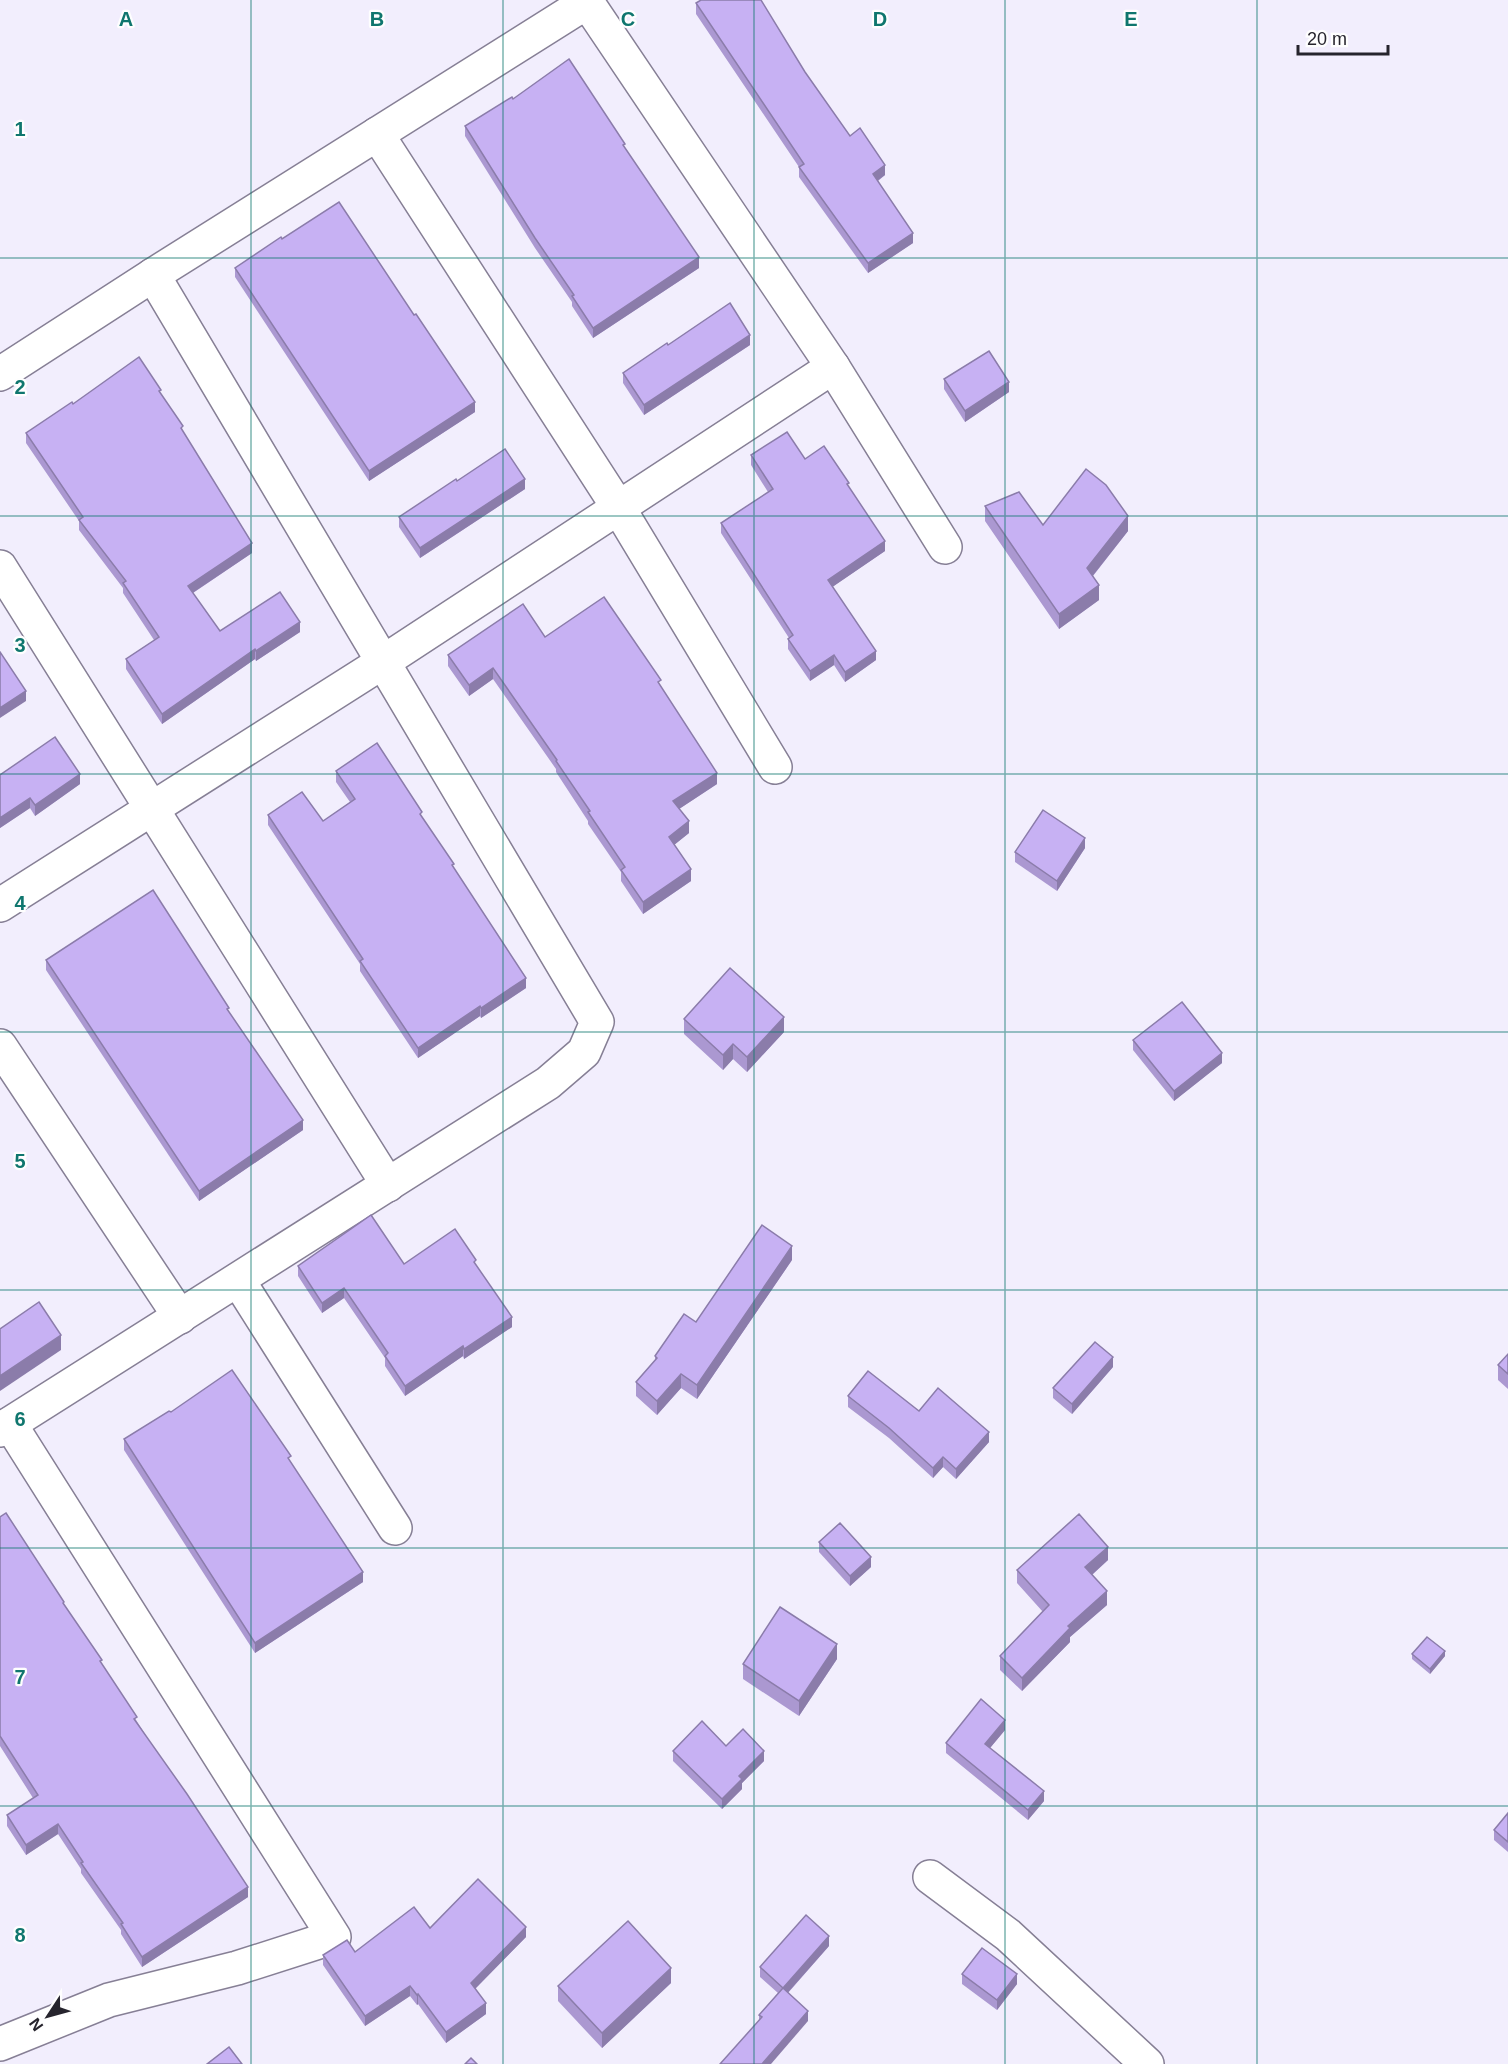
<svg xmlns="http://www.w3.org/2000/svg" width="1508" height="2064" font-family="Helvetica,sans-serif">
	<rect width="100%" height="100%" fill="#f2eefd"/>
	<g fill="none" stroke-linecap="round" stroke-linejoin="round">
		<g stroke="#867f95" stroke-width="36">
			<g id="minor">
				<polyline points="377,134 618,507 775,767"/>
				<polyline points="833,367 945,547"/>
				<polyline points="0,374 153,275 587,2 833,367 383,662 0,905"/>
				<polyline points="0,567 388,1185"/>
				<polyline points="0,1046 180,1317"/>
				<polyline points="238,1280 395,1528"/>
				<polyline points="0,1430 548,1083 584,1052 597,1022 153,275"/>
				<polyline points="930,1877 1008,1935 1147,2064"/>
				<polyline points="0,2044 109,2000 237,1968 334,1937 10,1424"/>
			</g>
		</g>
		<use href="#minor" stroke="#fff" stroke-width="33"/>
	</g>
	<g fill="#ab98d1">
		<polygon points="696,3 805,72 850,136 885,175 878,181 913,243 868,273 799,177 799,167 696,14"/>
		<polygon points="513,99 625,149 699,268 593,338 572,306 572,302 535,248 465,136 465,126"/>
		<polygon points="282,239 475,412 369,481 235,277 235,268"/>
		<polygon points="668,345 750,345 644,415 623,383 623,373"/>
		<polygon points="944,379 1009,392 965,422 944,389"/>
		<polygon points="161,394 252,553 193,593 220,631 300,632 256,661 255,659 162,724 126,669 126,659 154,640 123,593 123,588 79,530 79,521 26,443 26,433 73,404"/>
		<polygon points="751,455 805,459 849,488 885,551 832,587 876,660 845,682 834,665 810,681 788,649 788,639 789,638 721,533 721,523 768,492 751,465"/>
		<polygon points="457,481 525,489 420,558 399,527 399,517"/>
		<polygon points="985,506 1043,525 1128,531 1093,576 1099,600 1059,629 985,521"/>
		<polygon points="545,637 661,688 717,784 679,809 689,833 674,845 691,881 643,914 621,881 621,872 588,824 588,821 556,772 556,769 493,679 469,696 448,666 448,655"/>
		<polygon points="336,771 422,817 454,868 526,988 481,1018 480,1016 418,1058 360,971 360,964 268,825 268,815 323,821 350,802 336,782"/>
		<polygon points="0,775 80,784 35,816 30,808 0,828"/>
		<polygon points="1085,848 1057,891 1015,862 1015,852"/>
		<polygon points="46,960 229,1013 303,1130 199,1201 46,970"/>
		<polygon points="684,1019 784,1032 747,1072 733,1059 723,1070 684,1034"/>
		<polygon points="1133,1040 1222,1063 1174,1101 1133,1050"/>
		<polygon points="792,1260 697,1399 681,1388 657,1415 636,1396 636,1382 655,1360 655,1356 696,1322"/>
		<polygon points="404,1264 476,1265 512,1327 464,1359 463,1356 405,1396 385,1366 385,1358 344,1298 322,1313 298,1276 298,1266"/>
		<polygon points="1508,1354 1508,1389 1498,1380 1498,1365"/>
		<polygon points="1113,1367 1072,1414 1053,1398 1053,1388"/>
		<polygon points="848,1396 919,1411 989,1442 956,1479 943,1467 933,1478 889,1438 848,1407"/>
		<polygon points="171,1412 291,1463 363,1582 255,1653 124,1450 124,1439"/>
		<polygon points="0,1517 64,1606 248,1897 142,1967 121,1934 121,1930 81,1873 81,1869 58,1834 26,1855 7,1826 7,1815 33,1798 0,1746"/>
		<polygon points="819,1542 871,1567 850,1586 819,1552"/>
		<polygon points="1108,1560 1092,1575 1107,1605 1070,1637 1070,1642 1022,1691 1000,1670 1000,1656 1043,1612 1017,1583 1017,1570"/>
		<polygon points="1412,1654 1445,1656 1430,1674 1412,1659"/>
		<polygon points="837,1659 799,1716 743,1679 743,1664"/>
		<polygon points="1005,1730 990,1748 1044,1801 1028,1820 946,1753 946,1743"/>
		<polygon points="726,1746 764,1761 742,1783 742,1789 722,1809 673,1761 673,1751"/>
		<polygon points="1508,1813 1508,1852 1494,1840 1494,1830"/>
		<polygon points="430,1928 526,1937 475,1989 486,2014 446,2043 418,2004 417,2005 410,1996 365,2026 323,1965 323,1955 355,1952"/>
		<polygon points="829,1946 788,1993 808,2021 759,2020 759,2015 778,1993 760,1977 760,1967"/>
		<polygon points="962,1974 1017,1984 997,2010 962,1984"/>
		<polygon points="671,1983 602,2048 558,2001 558,1986"/>
	</g>
	<g fill="#8b7caa">
		<polygon points="885,165 885,175 873,184 873,174"/>
		<polygon points="913,233 913,243 868,273 868,263"/>
		<polygon points="699,257 699,268 593,338 593,328"/>
		<polygon points="750,335 750,345 644,415 644,405"/>
		<polygon points="1009,382 1009,392 965,422 965,411"/>
		<polygon points="475,402 475,412 369,481 369,471"/>
		<polygon points="525,479 525,489 420,558 420,548"/>
		<polygon points="1128,516 1128,531 1087,583 1087,568"/>
		<polygon points="885,541 885,551 828,590 828,580"/>
		<polygon points="252,543 252,553 188,596 188,586"/>
		<polygon points="1099,585 1099,600 1059,629 1059,614"/>
		<polygon points="300,622 300,632 256,661 256,651"/>
		<polygon points="255,649 255,659 162,724 162,714"/>
		<polygon points="876,651 876,660 845,682 845,672"/>
		<polygon points="834,655 834,665 810,681 810,671"/>
		<polygon points="493,668 493,679 469,696 469,685"/>
		<polygon points="26,691 26,701 0,718 0,708"/>
		<polygon points="717,773 717,784 673,813 673,801"/>
		<polygon points="80,774 80,784 35,816 35,805"/>
		<polygon points="30,798 30,808 0,828 0,818"/>
		<polygon points="689,821 689,833 669,849 669,837"/>
		<polygon points="1085,838 1085,848 1057,891 1057,881"/>
		<polygon points="691,869 691,881 643,914 643,902"/>
		<polygon points="526,978 526,988 481,1018 481,1008"/>
		<polygon points="480,1006 480,1016 418,1058 418,1048"/>
		<polygon points="784,1017 784,1032 747,1072 747,1057"/>
		<polygon points="733,1044 733,1059 723,1070 723,1055"/>
		<polygon points="1222,1053 1222,1063 1174,1101 1174,1091"/>
		<polygon points="303,1120 303,1130 199,1201 199,1191"/>
		<polygon points="792,1246 792,1260 697,1399 697,1385"/>
		<polygon points="344,1288 344,1298 322,1313 322,1303"/>
		<polygon points="512,1317 512,1327 464,1359 464,1349"/>
		<polygon points="61,1335 61,1350 0,1391 0,1376"/>
		<polygon points="463,1346 463,1356 405,1396 405,1386"/>
		<polygon points="1113,1357 1113,1367 1072,1414 1072,1404"/>
		<polygon points="681,1374 681,1388 657,1415 657,1401"/>
		<polygon points="989,1432 989,1442 956,1479 956,1469"/>
		<polygon points="943,1457 943,1467 933,1478 933,1468"/>
		<polygon points="1108,1547 1108,1560 1085,1581 1085,1567"/>
		<polygon points="871,1557 871,1567 850,1586 850,1576"/>
		<polygon points="363,1572 363,1582 255,1653 255,1643"/>
		<polygon points="1107,1591 1107,1605 1070,1637 1070,1642 1022,1691 1022,1678 1068,1626"/>
		<polygon points="837,1644 837,1659 799,1716 799,1701"/>
		<polygon points="1445,1651 1445,1656 1430,1674 1430,1669"/>
		<polygon points="1005,1720 1005,1730 985,1754 985,1744"/>
		<polygon points="764,1751 764,1761 742,1783 742,1789 722,1809 722,1799 739,1776"/>
		<polygon points="1044,1791 1044,1801 1028,1820 1028,1810"/>
		<polygon points="58,1824 58,1834 26,1855 26,1845"/>
		<polygon points="248,1887 248,1897 142,1967 142,1957"/>
		<polygon points="526,1927 526,1937 471,1993 471,1983"/>
		<polygon points="829,1936 829,1946 783,1998 783,1988"/>
		<polygon points="671,1968 671,1983 602,2048 602,2033"/>
		<polygon points="1017,1974 1017,1984 997,2010 997,2000"/>
		<polygon points="410,1986 410,1996 365,2026 365,2016"/>
		<polygon points="418,1994 418,2004 417,2005 417,1995"/>
		<polygon points="486,2003 486,2014 446,2043 446,2032"/>
		<polygon points="808,2011 808,2021 771,2064 762,2064"/>
	</g>
	<g fill="#c7b1f3" stroke="#8b7caa" stroke-width="1.5">
		<polygon points="701,0 761,0 805,72 850,136 860,128 885,165 873,174 913,233 868,263 799,167 804,164 696,3"/>
		<polygon points="569,59 625,144 623,145 699,257 593,328 572,296 574,295 535,238 465,126 512,97 513,99"/>
		<polygon points="339,202 414,315 416,314 475,402 369,471 235,268 281,237 282,239"/>
		<polygon points="730,303 750,335 644,405 623,373 667,343 668,345"/>
		<polygon points="989,351 1009,382 965,411 944,379"/>
		<polygon points="139,357 161,390 159,391 183,426 181,428 252,543 188,586 220,631 280,592 300,622 256,651 255,649 162,714 126,659 159,637 123,583 126,581 79,520 83,517 26,433 72,402 73,404"/>
		<polygon points="787,432 805,459 824,446 849,483 847,484 885,541 828,580 876,651 845,672 834,655 810,671 788,639 793,635 721,523 773,489 751,455"/>
		<polygon points="505,449 525,479 420,548 399,517 456,479 457,481"/>
		<polygon points="1086,469 1106,485 1128,516 1087,568 1099,585 1059,614 985,506 1019,492 1043,525"/>
		<polygon points="604,597 661,680 658,682 717,773 673,801 689,821 669,837 691,869 643,902 621,870 625,867 588,812 590,811 556,761 557,760 493,668 469,685 448,655 523,604 545,637"/>
		<polygon points="0,652 26,691 0,708"/>
		<polygon points="55,737 80,774 35,805 30,798 0,818 0,775"/>
		<polygon points="377,743 422,812 420,814 454,864 452,865 526,978 481,1008 480,1006 418,1048 360,961 363,959 268,815 302,792 323,821 355,799 336,771"/>
		<polygon points="1043,810 1085,838 1057,881 1015,852"/>
		<polygon points="153,890 229,1008 227,1009 303,1120 199,1191 46,960"/>
		<polygon points="730,968 784,1017 747,1057 733,1044 723,1055 684,1019"/>
		<polygon points="1182,1002 1222,1053 1174,1091 1133,1040"/>
		<polygon points="371,1215 404,1264 455,1229 476,1260 474,1262 512,1317 464,1349 463,1346 405,1386 385,1356 388,1353 344,1288 322,1303 298,1266"/>
		<polygon points="762,1225 792,1246 697,1385 681,1374 657,1401 636,1382 657,1358 655,1356 684,1314 696,1322"/>
		<polygon points="39,1302 61,1335 0,1376 0,1329"/>
		<polygon points="1095,1342 1113,1357 1072,1404 1053,1388"/>
		<polygon points="1508,1354 1508,1374 1498,1365"/>
		<polygon points="232,1370 291,1456 288,1458 363,1572 255,1643 124,1439 169,1411 171,1412"/>
		<polygon points="868,1371 919,1411 938,1388 989,1432 956,1469 943,1457 933,1468 889,1428 848,1396"/>
		<polygon points="6,1513 64,1602 63,1603 102,1660 100,1661 137,1717 134,1719 187,1794 248,1887 142,1957 121,1924 123,1923 81,1863 83,1862 58,1824 26,1845 7,1815 38,1795 0,1736 0,1517"/>
		<polygon points="1079,1514 1108,1547 1085,1567 1107,1591 1068,1626 1070,1628 1022,1678 1000,1656 1049,1605 1017,1570"/>
		<polygon points="840,1523 871,1557 850,1576 819,1542"/>
		<polygon points="780,1607 837,1644 799,1701 743,1664"/>
		<polygon points="1427,1637 1445,1651 1430,1669 1412,1654"/>
		<polygon points="981,1699 1005,1720 985,1744 1044,1791 1028,1810 946,1743"/>
		<polygon points="702,1721 726,1746 743,1729 764,1751 739,1776 742,1779 722,1799 673,1751"/>
		<polygon points="1508,1813 1508,1842 1494,1830"/>
		<polygon points="478,1879 526,1927 471,1983 486,2003 446,2032 418,1994 417,1995 410,1986 365,2016 323,1955 347,1940 355,1952 414,1907 430,1928"/>
		<polygon points="806,1915 829,1936 783,1988 760,1967"/>
		<polygon points="628,1921 671,1968 602,2033 558,1986"/>
		<polygon points="982,1948 1017,1974 997,2000 962,1974"/>
		<polygon points="783,1988 808,2011 762,2064 720,2064 762,2017 759,2015"/>
		<polygon points="229,2047 242,2064 207,2064"/>
		<polygon points="471,2058 477,2064 465,2064"/>
	</g>
	<path fill="none" stroke="#0f766e" stroke-width="1.5" stroke-opacity="0.55" d="M251,0V2064M503,0V2064M754,0V2064M1005,0V2064M1257,0V2064M0,258H1508M0,516H1508M0,774H1508M0,1032H1508M0,1290H1508M0,1548H1508M0,1806H1508"/>
	<g font-size="20" text-anchor="middle" font-weight="bold" fill="#0f766e" stroke="#fefefe" stroke-width="4.5" stroke-linejoin="round" paint-order="stroke">
		<text x="126" y="26">A</text>
		<text x="377" y="26">B</text>
		<text x="628" y="26">C</text>
		<text x="880" y="26">D</text>
		<text x="1131" y="26">E</text>
		<text x="20" y="136">1</text>
		<text x="20" y="394">2</text>
		<text x="20" y="652">3</text>
		<text x="20" y="910">4</text>
		<text x="20" y="1168">5</text>
		<text x="20" y="1426">6</text>
		<text x="20" y="1684">7</text>
		<text x="20" y="1942">8</text>
	</g>
	<g transform="translate(48 2016) rotate(234)" stroke="#fefefe" stroke-width="4.5" paint-order="stroke">
	<path d="M0-4.5L10 22L0 15L-10 22Z" fill="#26242d"/>
	<text y="-9" font-size="16" font-weight="bold" text-anchor="middle" fill="#26242d">N</text>
	</g>
	<path d="M1298 45v9h90v-9" fill="none" stroke="#26242d" stroke-width="3"/>
	<text x="1307" y="45" font-size="18" fill="#26242d" stroke="#fefefe" stroke-width="4.5" paint-order="stroke">20 m</text>
</svg>
